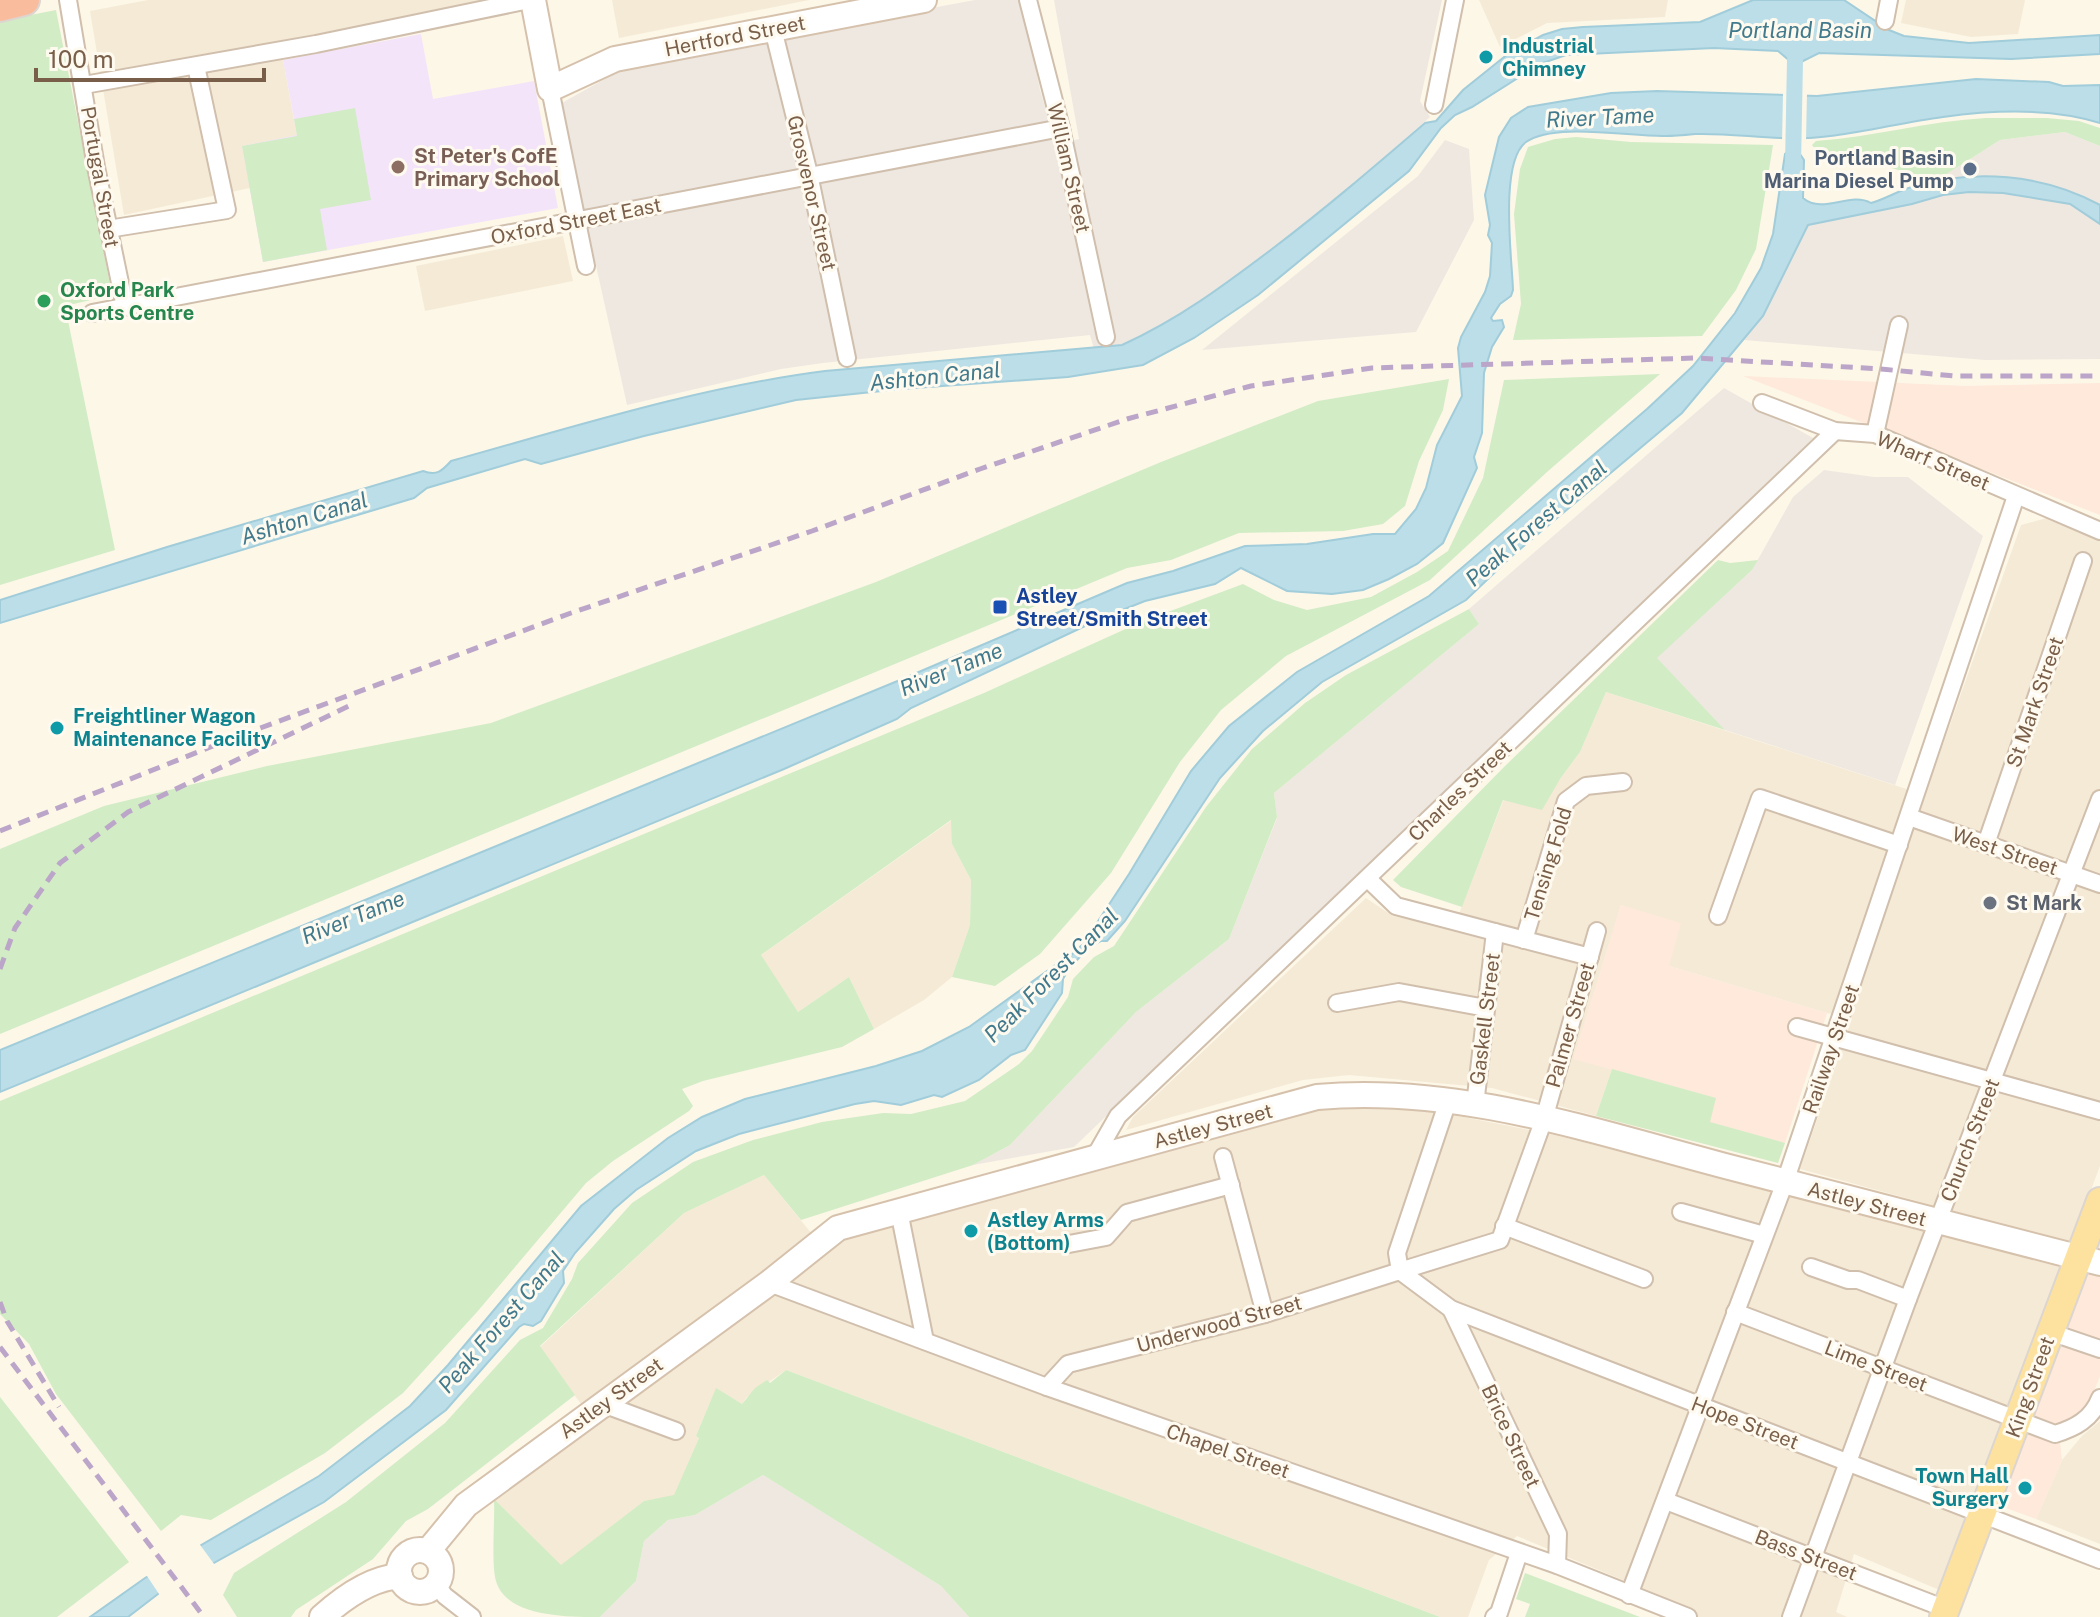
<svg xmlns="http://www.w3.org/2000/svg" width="2100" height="1617" font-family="'Public Sans',sans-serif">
	<rect width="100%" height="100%" fill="#fdf7e8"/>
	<g fill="#f5ead6">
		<polygon points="148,0 496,0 284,43 283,60 297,136 242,146 250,188 124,215 90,11"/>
		<polygon points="612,0 809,0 619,38"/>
		<polygon points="1479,0 1668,0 1665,17 1547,23 1500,47"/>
		<polygon points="1906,0 2025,0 2018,34 1971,37 1901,23"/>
		<polygon points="563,236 573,281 425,311 416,266"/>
		<polygon points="2047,518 2100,539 2100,1166 2071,1243 1800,1169 1852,1018 1827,1013 1669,966 1621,905 1574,1058 1612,1069 1596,1116 1492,1088 1349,1075 1303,1080 1126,1130 1133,1117 1366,898 1393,916 1453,929 1504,799 1560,779 1580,752 1606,692 1925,795 2021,525"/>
		<polygon points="952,820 952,844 971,880 970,925 952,977 924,1000 874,1029 849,977 798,1012 760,956"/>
		<polygon points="1324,1104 1378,1106 1433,1111 1555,1135 2058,1263 2064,1268 1944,1586 1937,1589 1854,1554 1836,1612 1847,1617 1659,1617 1666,1598 1517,1536 1489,1560 1468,1617 1440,1617 786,1370 746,1398 742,1404 716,1389 696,1436 699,1438 674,1496 644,1501 561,1566 494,1499 596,1425 540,1347 684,1213 764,1175 825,1250 848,1233"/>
		<polygon points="2100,1421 2100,1544 2036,1519 2062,1460 2082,1436"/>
	</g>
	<g fill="#fee9db">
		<polygon points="1743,376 1966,386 2100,383 2100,515"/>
		<polygon points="1621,905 1681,923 1669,966 1827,1013 1785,1143 1709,1123 1715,1098 1573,1059"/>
		<polygon points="2100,1230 2100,1376 2091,1399 2075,1416 2058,1424 2062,1460 2036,1519 1995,1504"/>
	</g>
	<g fill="#eee8e1">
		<polygon points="975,0 1022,0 1040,90 1056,144 1079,139 1054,0 1442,0 1420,101 1430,117 1315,218 1229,283 1163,327 1122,345 1094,349 1090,335 823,363 781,369 627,405 560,104 621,70 796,38 796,33"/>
		<polygon points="2065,132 2100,146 2100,205 2033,180 1973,175 1934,182 2000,140"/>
		<polygon points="1445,140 1469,149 1474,220 1416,332 1202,350 1418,176"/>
		<polygon points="1969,192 2003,193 2070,204 2100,224 2100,359 1985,360 1744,340 1763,316 1807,225 1912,204 1943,195"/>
		<polygon points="1724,388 1813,438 1074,1147 973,1165 1010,1145 1136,1012 1229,939 1277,818 1274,793 1479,624 1469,609"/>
		<polygon points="1824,470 1874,477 1908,477 1983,536 1895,785 1725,730 1656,658 1752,570 1793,497"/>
		<polygon points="763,1475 941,1586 969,1617 600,1617 636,1581 644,1541 668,1520 695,1515"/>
	</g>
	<polygon fill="#f4e4fa" points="421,34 433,99 534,81 558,208 263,262 242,146 297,135 283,60"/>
	<g fill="#d2ecc5">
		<polygon points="56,10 112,295 65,306 115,550 0,585 0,21"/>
		<polygon points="355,108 371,200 320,209 327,250 263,262 242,146 297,136 294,119"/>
		<path d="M1986,118H2047L2079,121L2100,128V146L2065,132L2000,140L1934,182L1859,157L1830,161L1819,154L1812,145L1816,141C1873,137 1928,121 1986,118Z"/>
		<polygon points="1576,137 1631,142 1773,145 1756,249 1736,290 1702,336 1513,340 1521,304 1514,214 1520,169 1528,147 1555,139"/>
		<polygon points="1660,374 1547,472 1430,580 1286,656 1221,710 1180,762 1111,873 1040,954 995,986 952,977 970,925 971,880 952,844 951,820 761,955 798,1012 849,977 874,1029 842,1047 703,1081 682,1089 693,1106 689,1111 613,1161 586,1183 477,1312 403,1393 325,1453 211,1520 181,1515 161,1531 56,1394 29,1344 0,1314 0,1101 984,693 1141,622 1243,584 1274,600 1307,610 1371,597 1417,572 1448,551 1483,478 1504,380"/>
		<polygon points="1449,379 1443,410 1419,461 1405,506 1383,524 1343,531 1239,533 1171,560 1127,568 0,1034 0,849 104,806 267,766 491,723 876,582 1161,462 1318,401"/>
		<polygon points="1718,560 1730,563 1758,560 1752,570 1657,658 1725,730 1606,692 1580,752 1560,779 1542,810 1503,800 1462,907 1401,887 1393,880 1505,766"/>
		<polygon points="1469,609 1479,624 1274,793 1277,817 1229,939 1136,1012 1010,1145 973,1165 801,1220 764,1175 684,1213 540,1346 575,1395 428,1509 406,1521 373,1559 296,1610 291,1617 237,1617 223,1595 234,1573 346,1502 445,1423 520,1340 543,1328 572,1279 578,1263 632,1203 693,1162 753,1140 822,1122 883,1113 911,1114 965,1101 1019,1064 1032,1051 1068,997 1073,979 1094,957 1114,946 1206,807 1252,749 1305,703 1346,675"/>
		<polygon points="1612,1069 1716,1098 1710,1122 1785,1143 1778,1163 1596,1116"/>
		<path d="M786,1370L1440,1617H969L941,1586L763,1475L695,1515L668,1520L644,1541L636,1581L600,1617C568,1617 506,1617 496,1581C491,1564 495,1519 494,1499L561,1565L644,1501L674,1495L699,1438L696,1436L716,1388L742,1404L755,1388L767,1380L770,1383Z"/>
		<polygon points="0,1397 129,1562 57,1617 0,1617"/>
		<polygon points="1525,1573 1640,1617 1525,1617 1530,1604 1516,1599"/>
	</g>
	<g fill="#bbdee8" stroke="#a1ccda" stroke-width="2">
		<path d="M1753,0H1844L1889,30L1904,36L1969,43L2100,35V54L2011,59L1819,53L1801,62L1799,79L1795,83L1790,78L1791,62L1778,51L1714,48L1566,55L1540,64L1472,107L1455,115L1441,128L1409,171L1258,295L1194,338L1143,365L1068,377L901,389L796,400L644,436L541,464L525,459L427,488L414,498L0,623V600L167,547L423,471C437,476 442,471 451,461C573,427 699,387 825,371L1122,345C1179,319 1223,286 1272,249C1325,209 1375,166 1425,123L1436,121L1463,90L1509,53L1543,35L1562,29L1583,27L1700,22Z"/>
		<path d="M1976,79L2049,82L2063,86L2100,85V123C2052,108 1993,110 1943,117C1888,124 1836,141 1780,138C1752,137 1723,133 1695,134C1685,135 1675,136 1665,136C1631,137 1554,122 1526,142C1499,162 1512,259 1513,290L1511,296L1500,304L1491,318L1493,321L1502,320L1504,327L1492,347L1484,373L1482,433L1474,457L1477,468L1443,543L1417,564L1389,579L1363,590L1332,594L1287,591L1241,568L1215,584L1145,601L1102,618L911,708L897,719L784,769L0,1092V1050L900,680L1127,583L1173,571L1245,546L1307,544L1373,534H1395L1416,509L1426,488L1437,445L1462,396L1458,348L1461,337L1485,292L1490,276L1492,243L1488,235L1490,225L1485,195L1499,137L1511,118L1528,107L1611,93L1657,91L1817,96Z"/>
		<path d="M1794,145L1804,160L1803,198C1823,215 1850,191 1871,203C1886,199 1897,191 1912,187C1973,168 2043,174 2100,205V224L2070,204L2003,193L1969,192L1943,195L1912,204L1808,225L1763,316L1682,413L1513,555L1466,600L1322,682L1263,731L1220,778L1125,921L1107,941H1101L1087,949L1068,970L1063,979L1062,993L1025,1050L1011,1055L979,1080L942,1097L934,1095L901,1105L874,1101L855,1104L739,1134L696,1151L636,1190L614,1209L575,1253L563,1271L564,1283L541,1321L533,1326L524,1324L519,1327L446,1410L324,1502L158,1594L128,1617H90L145,1578L319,1476L410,1406L448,1365L581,1206L668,1138L702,1117L745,1099L876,1066L922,1051L969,1027L1061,961H1065L1083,944L1129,874L1191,771L1229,726L1297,672L1429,596L1647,409L1693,366L1735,313L1761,268L1773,234L1785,154Z"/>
	</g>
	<g fill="#fdf7e8">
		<polygon points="1783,92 1807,92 1806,142 1796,142 1799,145 1782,143"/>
		<polygon points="198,1542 217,1568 161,1597 145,1573"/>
	</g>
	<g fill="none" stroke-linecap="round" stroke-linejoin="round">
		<polyline stroke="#bbdee8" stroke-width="16" points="1793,165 1795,60"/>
		<g stroke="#d0bfac" stroke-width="20">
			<g id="street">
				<polyline points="68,0 96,167 125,307"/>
				<polyline points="1028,0 1061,128 1106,337"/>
				<polyline points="1885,21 1889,0"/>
				<polyline points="773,29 809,174 847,358"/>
				<polyline points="84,85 316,44 529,0"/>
				<polyline points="550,89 586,266"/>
				<polyline points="1434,105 1455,0"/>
				<polyline points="108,229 227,210 196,66"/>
				<polyline points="92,313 1061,128"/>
				<polyline points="1762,403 1835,431 1875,434 2100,531"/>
				<polyline points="1875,434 1899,325"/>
				<polyline points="1909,817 2100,884"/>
				<polyline points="1986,844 2083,561"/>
				<polyline points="1368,879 1396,906 1590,957"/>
				<polyline points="1718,916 1760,798 1899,845"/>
				<polyline points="1524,940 1566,801 1586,786 1623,782"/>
				<polyline points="1337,1003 1399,992 1486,1008"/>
				<polyline points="1797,1027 2100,1111"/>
				<polyline points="1448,1101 1397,1253 1400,1271 1500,1240 1544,1119 1597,931"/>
				<polyline points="1475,1105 1495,932"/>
				<polyline points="1223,1157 1265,1314"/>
				<polyline points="1094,1158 1118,1116 1835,431"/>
				<polyline points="899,1211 925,1341"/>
				<polyline points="1681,1212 1764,1235"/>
				<polyline points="1504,1226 1644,1279"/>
				<polyline points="1069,1244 1106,1237 1127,1213 1231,1185"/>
				<polyline points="1811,1267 1848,1280 1858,1280 1908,1299"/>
				<polyline points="769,1283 1047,1387 1557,1565 1688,1617"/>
				<polyline points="1451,1309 1558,1534 1557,1565"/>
				<path d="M1735,1312L2055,1434C2075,1428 2092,1419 2100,1398"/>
				<polyline points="2050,1332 2100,1349"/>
				<polyline points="1047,1387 1068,1364 1265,1314 1400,1271 1451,1309 2100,1560"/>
				<polyline points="603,1404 676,1431"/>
				<polyline points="1666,1501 1946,1609"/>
				<polyline points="436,1585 445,1596 472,1617"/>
				<polyline points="1629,1595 1785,1182 2016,496"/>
				<polyline points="1494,1617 1499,1613 1519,1553"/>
				<polyline points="1791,1617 1908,1299 2100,799"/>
			</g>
		</g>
		<g stroke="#d6c2ac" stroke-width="28">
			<g id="secondary">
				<polyline points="533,0 550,89 615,59 924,0"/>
				<circle cx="420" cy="1571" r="21"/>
				<path d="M428,1551L466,1505L769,1283L838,1228L1317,1097C1457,1084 1595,1132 1729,1167C1852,1200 1977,1230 2100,1263"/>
				<path d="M322,1617C343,1598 372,1578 400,1576"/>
			</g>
		</g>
		<g stroke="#dcd5d0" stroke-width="30">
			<polyline id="primary" points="1943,1617 2100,1201"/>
		</g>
		<g stroke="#dcd5d0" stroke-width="34">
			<polyline id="highway" points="0,6 24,0"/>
		</g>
		<use href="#street" stroke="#fff" stroke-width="16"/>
		<use href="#secondary" stroke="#fff" stroke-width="24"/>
		<use href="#primary" stroke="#fde29f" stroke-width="26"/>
		<use href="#highway" stroke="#f9bd9d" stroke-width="30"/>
		<g stroke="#bba5c8" stroke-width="5" stroke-dasharray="12 8" stroke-linecap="butt">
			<polyline points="0,831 228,740 571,613 812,531 980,469 1127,419 1251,386 1372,368 1695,358 1881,369 1954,376 2100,376"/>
			<polyline points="0,969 15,928 60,863 128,812 353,704"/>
			<polyline points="0,1302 7,1321 59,1407"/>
			<polyline points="0,1347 204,1617"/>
		</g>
	</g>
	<g fill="#0f9aa8" stroke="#fffaef" stroke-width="3">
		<circle cx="1486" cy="57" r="8"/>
		<circle cx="57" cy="728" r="8"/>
		<circle cx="971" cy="1231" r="8"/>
		<circle cx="2025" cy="1488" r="8"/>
	</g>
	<circle fill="#8d6e63" stroke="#fffaef" stroke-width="3" cx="398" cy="167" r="8"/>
	<circle fill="#5c6f8a" stroke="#fffaef" stroke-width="3" cx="1970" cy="169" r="8"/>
	<circle fill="#2e9e5b" stroke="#fffaef" stroke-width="3" cx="44" cy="301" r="8"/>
	<rect fill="#1a4fb4" stroke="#fffaef" stroke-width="3" x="992" y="599" width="16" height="16" rx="4"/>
	<circle fill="#6b7280" stroke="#fffaef" stroke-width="3" cx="1990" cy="903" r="8"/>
	<g text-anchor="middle" stroke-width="6" stroke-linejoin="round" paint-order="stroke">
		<g font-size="20" fill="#795f4a" stroke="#fffaef">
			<text transform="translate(735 36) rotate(-11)" y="7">Hertford Street</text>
			<text transform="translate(1069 168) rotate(77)" y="7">William Street</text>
			<text transform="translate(100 177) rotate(80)" y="7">Portugal Street</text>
			<text transform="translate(812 193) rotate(77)" y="7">Grosvenor Street</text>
			<text transform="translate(576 221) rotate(-11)" y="7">Oxford Street East</text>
			<text transform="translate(1933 461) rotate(23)" y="7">Wharf Street</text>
			<text transform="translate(2035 702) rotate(-71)" y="7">St Mark Street</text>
			<text transform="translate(1460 791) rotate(-44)" y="7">Charles Street</text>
			<text transform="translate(2005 851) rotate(19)" y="7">West Street</text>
			<text transform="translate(1548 864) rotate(-73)" y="7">Tensing Fold</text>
			<text transform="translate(1485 1019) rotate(-83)" y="7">Gaskell Street</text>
			<text transform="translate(1570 1025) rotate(-74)" y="7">Palmer Street</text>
			<text transform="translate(1831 1049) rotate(-71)" y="7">Railway Street</text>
			<text transform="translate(1213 1126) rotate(-15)" y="7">Astley Street</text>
			<text transform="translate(1970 1140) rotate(-69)" y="7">Church Street</text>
			<text transform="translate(1867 1204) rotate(15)" y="7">Astley Street</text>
			<text transform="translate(1219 1324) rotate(-15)" y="7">Underwood Street</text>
			<text transform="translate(1876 1366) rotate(21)" y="7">Lime Street</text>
			<text transform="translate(2030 1387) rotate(-70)" y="7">King Street</text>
			<text transform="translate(611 1398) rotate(-36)" y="7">Astley Street</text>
			<text transform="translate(1745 1423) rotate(21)" y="7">Hope Street</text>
			<text transform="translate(1511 1436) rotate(65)" y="7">Brice Street</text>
			<text transform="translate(1228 1451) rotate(19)" y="7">Chapel Street</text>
			<text transform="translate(1806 1555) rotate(21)" y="7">Bass Street</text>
		</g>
		<g font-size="20" font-weight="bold" fill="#0d838f" stroke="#fffaef" text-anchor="start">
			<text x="1502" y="53">Industrial<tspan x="1502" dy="23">Chimney</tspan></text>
			<text x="73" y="723">Freightliner Wagon<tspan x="73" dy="23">Maintenance Facility</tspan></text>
			<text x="987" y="1227">Astley Arms<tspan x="987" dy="23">(Bottom)</tspan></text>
			<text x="2009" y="1483" text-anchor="end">Town Hall<tspan x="2009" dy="23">Surgery</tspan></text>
		</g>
		<g font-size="20" font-weight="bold" fill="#785e54" stroke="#fffaef" text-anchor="start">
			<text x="414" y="163">St Peter's CofE<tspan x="414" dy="23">Primary School</tspan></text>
		</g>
		<g font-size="20" font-weight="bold" fill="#4e5e75" stroke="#fffaef" text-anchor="end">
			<text x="1954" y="165">Portland Basin<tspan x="1954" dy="23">Marina Diesel Pump</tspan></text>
		</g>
		<g font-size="20" font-weight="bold" fill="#27864d" stroke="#fffaef" text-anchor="start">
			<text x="60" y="297">Oxford Park<tspan x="60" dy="23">Sports Centre</tspan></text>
		</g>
		<g font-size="20" font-weight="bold" fill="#164399" stroke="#fffaef" text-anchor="start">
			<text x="1016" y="603">Astley<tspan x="1016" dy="23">Street/Smith Street</tspan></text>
		</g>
		<g font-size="20" font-weight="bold" fill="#5b616d" stroke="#fffaef" text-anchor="start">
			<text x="2006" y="910">St Mark</text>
		</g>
		<g font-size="22" font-style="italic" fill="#427a8d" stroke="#fffaef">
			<text x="1800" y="38">Portland Basin</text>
			<text transform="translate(1600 117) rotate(-3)" y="8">River Tame</text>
			<text transform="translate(935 376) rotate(-6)" y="8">Ashton Canal</text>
			<text transform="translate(304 518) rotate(-17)" y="8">Ashton Canal</text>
			<text transform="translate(1536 523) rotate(-41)" y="8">Peak Forest Canal</text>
			<text transform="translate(951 669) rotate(-22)" y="8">River Tame</text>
			<text transform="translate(353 917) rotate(-22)" y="8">River Tame</text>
			<text transform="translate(1051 975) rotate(-45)" y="8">Peak Forest Canal</text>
			<text transform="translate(501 1322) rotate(-49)" y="8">Peak Forest Canal</text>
		</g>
	</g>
	<path d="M36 68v12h228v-12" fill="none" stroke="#795f4a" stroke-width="4"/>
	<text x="48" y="68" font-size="24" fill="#795f4a" stroke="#fffaef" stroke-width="6" paint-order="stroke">100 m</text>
</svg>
